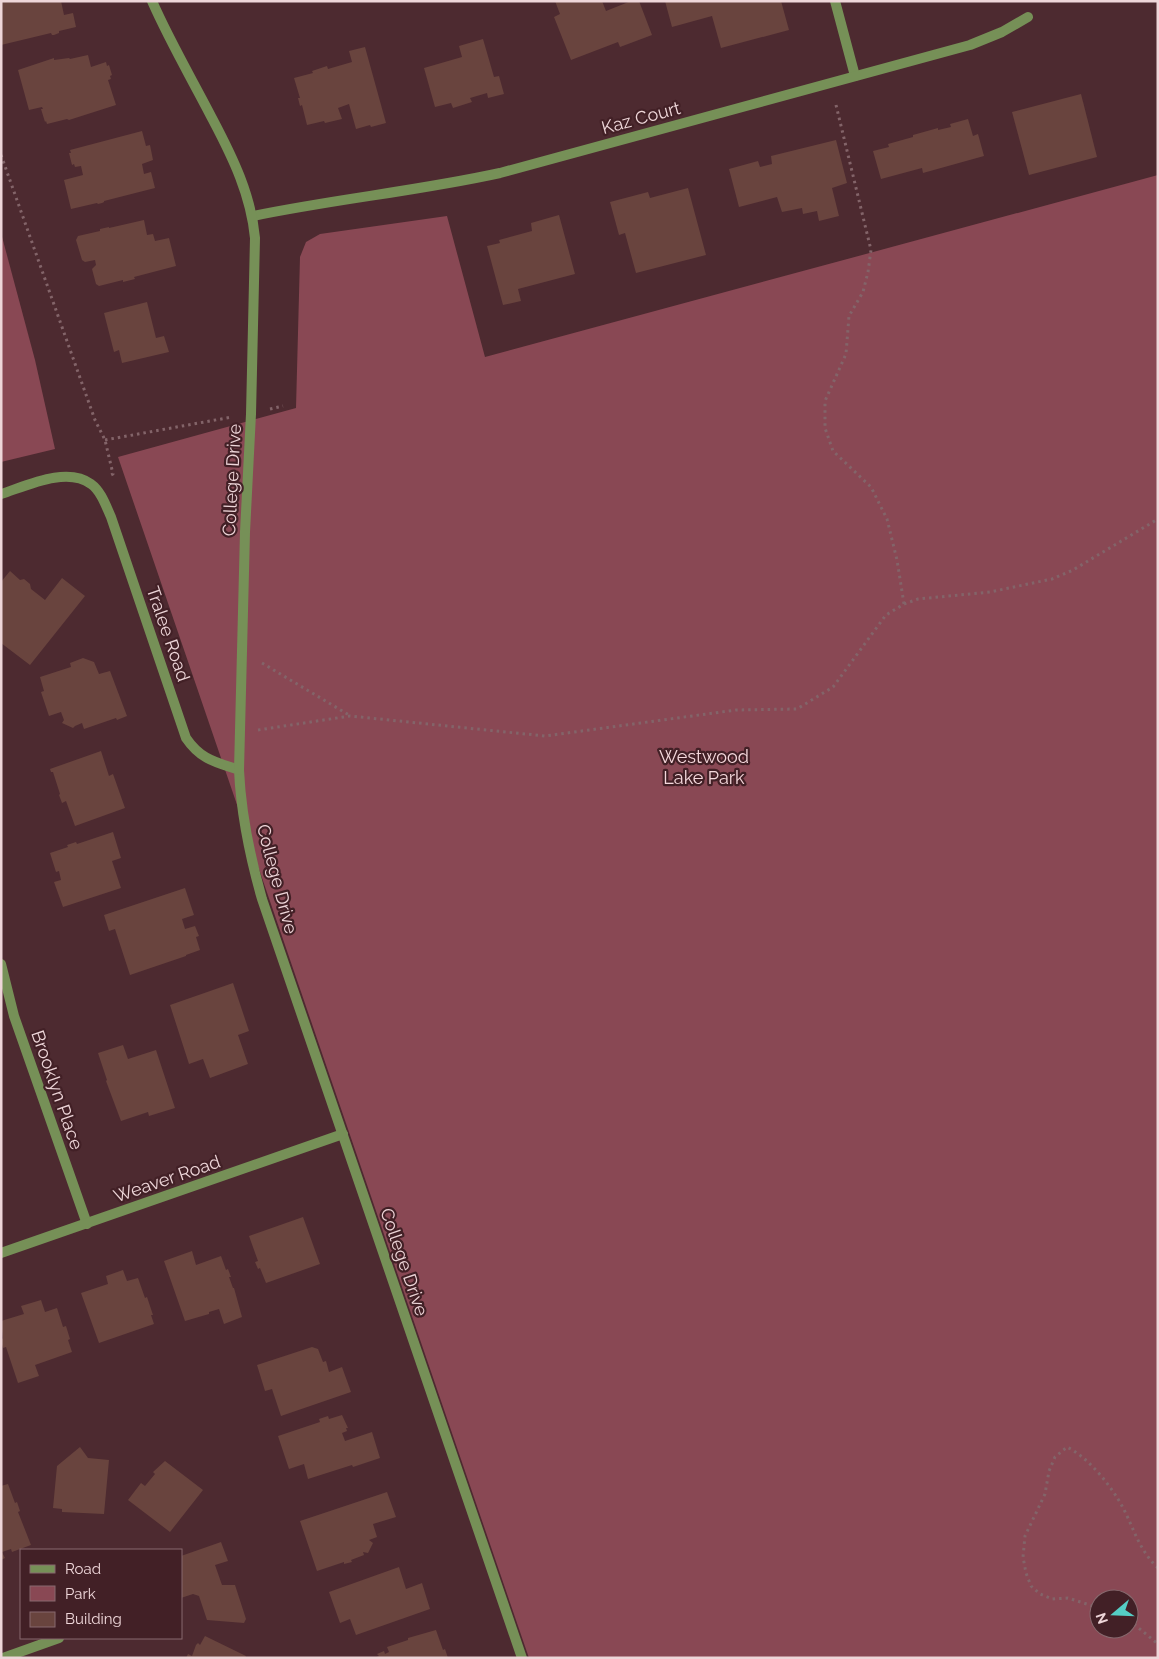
<svg xmlns="http://www.w3.org/2000/svg" width="1159" height="1659" font-family="Raleway,sans-serif">
	<rect width="100%" height="100%" fill="#4d2a30"/>
	<g fill="#894854" fill-rule="evenodd">
		<path d="M1158,175V1658H529L118,457L296,408L300,257L306,242L320,234L447,216L485,357ZM1099,1599H1129V1629H1099Z"/>
		<polygon points="1,233 35,360 55,449 1,462"/>
	</g>
	<g fill="#69443e">
		<polygon points="1,1 61,1 64,15 73,13 76,27 59,31 59,33 54,35 52,35 51,33 1,45"/>
		<polygon points="555,1 602,1 606,11 631,1 639,1 652,35 620,47 618,42 571,60 554,17 560,14"/>
		<polygon points="665,1 781,1 789,30 721,48 712,16 672,27"/>
		<polygon points="483,39 494,77 499,76 504,94 488,98 487,93 470,98 472,102 453,108 451,103 435,107 424,68 462,57 459,46"/>
		<polygon points="365,47 386,123 371,127 370,125 356,129 349,104 338,108 342,119 325,123 324,121 307,125 302,105 300,106 298,98 300,98 294,78 313,73 312,71 327,66 328,69 352,62 349,51"/>
		<polygon points="88,55 91,67 106,62 107,66 109,65 112,75 110,76 111,79 108,80 116,105 69,120 67,119 47,124 46,121 45,122 41,109 43,109 42,107 29,110 18,70 54,58 54,60 69,58 70,59"/>
		<polygon points="1081,94 1097,157 1029,175 1012,112"/>
		<polygon points="968,119 973,136 978,134 984,156 923,173 922,168 881,179 873,151 889,147 888,144 913,137 913,135 938,128 938,130 951,127 950,124"/>
		<polygon points="142,131 146,146 150,145 153,160 142,164 144,174 151,172 155,188 104,201 104,202 102,203 98,204 97,203 71,209 64,180 83,175 81,166 75,167 74,164 72,165 69,153 71,153 70,150"/>
		<polygon points="836,140 847,183 832,188 839,216 819,221 817,211 803,214 802,208 782,212 777,197 739,207 729,169 758,161 760,167 772,164 771,156"/>
		<polygon points="688,188 706,255 636,273 625,233 619,235 610,202 648,192 650,198"/>
		<polygon points="559,215 575,274 518,289 521,301 503,305 487,246 500,243 499,240 532,231 531,223"/>
		<polygon points="144,220 147,235 153,234 155,241 169,238 176,266 134,277 135,279 123,282 123,280 99,286 96,284 92,269 96,265 95,260 85,262 82,260 76,240 78,236 100,231 100,229 109,227 109,228"/>
		<polygon points="147,302 156,338 164,336 169,352 122,363 119,350 114,352 104,313"/>
		<polygon points="10,571 20,580 24,579 30,584 31,589 45,600 62,578 85,596 30,665 1,643 1,582"/>
		<polygon points="83,658 94,662 99,674 110,671 127,716 117,720 116,718 84,729 82,723 75,726 73,728 62,723 64,720 61,712 49,716 41,692 44,691 40,677 71,667 70,663"/>
		<polygon points="101,751 109,776 113,774 125,808 75,826 66,801 62,803 59,795 60,794 53,772 51,772 50,769"/>
		<polygon points="113,832 121,858 112,861 121,888 63,907 54,882 61,880 59,871 56,872 50,853 68,847 67,845 76,842 77,844"/>
		<polygon points="185,888 194,915 182,919 185,929 195,926 199,936 196,937 200,950 186,955 186,956 130,975 115,929 109,931 104,915"/>
		<polygon points="233,983 249,1031 238,1035 248,1064 210,1078 203,1059 189,1064 170,1005"/>
		<polygon points="123,1045 128,1059 156,1050 175,1108 149,1116 148,1112 121,1121 106,1081 107,1080 98,1053"/>
		<polygon points="303,1217 320,1264 266,1283 260,1268 258,1269 255,1262 258,1261 249,1236"/>
		<polygon points="192,1251 196,1265 221,1256 226,1270 228,1269 231,1277 229,1277 233,1288 234,1288 242,1317 224,1324 219,1309 209,1312 209,1314 185,1321 164,1261"/>
		<polygon points="123,1270 127,1281 138,1278 145,1298 147,1297 153,1315 151,1315 154,1324 99,1343 81,1293 108,1284 106,1276"/>
		<polygon points="41,1300 45,1312 57,1308 63,1327 66,1326 70,1339 68,1340 72,1352 35,1365 39,1376 18,1383 6,1347 3,1348 1,1341 3,1338 1,1321 24,1314 21,1306"/>
		<polygon points="312,1347 318,1349 323,1362 326,1361 329,1372 342,1367 351,1392 281,1416 272,1389 265,1391 257,1365"/>
		<polygon points="342,1415 348,1428 346,1428 347,1431 342,1433 345,1441 372,1432 380,1458 353,1467 352,1465 308,1479 304,1464 289,1469 278,1436 320,1422 319,1419 328,1416 329,1419"/>
		<polygon points="80,1447 88,1458 109,1460 104,1514 62,1512 62,1509 53,1508 57,1466"/>
		<polygon points="165,1461 203,1490 170,1532 128,1500 141,1483 145,1486 155,1474 153,1472"/>
		<polygon points="8,1484 15,1503 17,1502 20,1511 18,1512 31,1545 12,1552 11,1549 2,1552 5,1558 1,1560 1,1486"/>
		<polygon points="387,1492 396,1517 373,1524 377,1537 369,1540 373,1543 368,1553 363,1552 364,1555 351,1560 352,1562 344,1564 344,1562 317,1571 300,1521"/>
		<polygon points="221,1542 228,1561 215,1565 222,1585 235,1585 246,1619 244,1623 207,1620 199,1596 193,1594 181,1598 181,1556"/>
		<polygon points="399,1567 406,1589 422,1583 430,1609 356,1635 350,1619 340,1623 329,1592"/>
		<polygon points="436,1630 443,1650 445,1649 448,1658 374,1658 379,1656 377,1654 384,1651 385,1654 389,1652 387,1647 408,1640 408,1638"/>
		<polygon points="205,1636 246,1656 245,1658 186,1658 188,1654 192,1656 196,1645 198,1643 200,1645"/>
	</g>
	<g fill="none" stroke-linecap="round" stroke-linejoin="round">
		<g stroke="#836469" stroke-width="3" stroke-dasharray="2.5 4" stroke-linecap="butt">
			<polyline points="836,105 871,250 868,272 863,292 849,316 846,354 825,401 825,428 833,451 871,487 887,519 897,560 904,604"/>
			<polyline points="1,155 95,420 105,440 113,474 111,475"/>
			<polyline points="270,409 283,406"/>
			<polyline points="105,440 232,417"/>
			<polyline points="262,663 349,715"/>
			<polyline points="258,730 350,716 545,736 736,710 797,709 833,687 886,615 904,604 918,599 990,592 1052,579 1073,570 1158,519"/>
			<path d="M1099,1608L1068,1598L1052,1599L1040,1594L1031,1586L1026,1573L1023,1557L1025,1536L1045,1494L1049,1471L1055,1457L1067,1447C1087,1457 1106,1480 1118,1499C1133,1523 1136,1547 1158,1568"/>
			<polyline points="1129,1620 1158,1644"/>
		</g>
		<g stroke="#769057" stroke-width="10">
			<polyline points="835,1 855,76"/>
			<path d="M253,216C335,199 418,191 500,173L970,45L1002,32L1028,17"/>
			<path d="M1,494C26,486 67,466 91,484C101,491 106,506 111,517L186,738C201,760 216,762 239,770C241,814 250,857 262,899L522,1658"/>
			<polyline points="1,964 14,1016 87,1224"/>
			<polyline points="1,1253 343,1134"/>
			<polyline points="3,1658 59,1638"/>
		</g>
		<path stroke="#769057" stroke-width="10" d="M152,1C170,42 193,81 213,120C233,158 251,195 255,238L251,414L245,532L239,770"/>
	</g>
	<g text-anchor="middle" stroke-width="4.5" stroke-linejoin="round" paint-order="stroke">
		<g font-size="18" fill="#eed6d9" stroke="#422026">
			<text transform="translate(641 118) rotate(-15)" y="6">Kaz Court</text>
			<text transform="translate(232 480) rotate(-87)" y="6">College Drive</text>
			<text transform="translate(168 634) rotate(71)" y="6">Tralee Road</text>
			<text transform="translate(277 879) rotate(75)" y="6">College Drive</text>
			<text transform="translate(57 1090) rotate(71)" y="6">Brooklyn Place</text>
			<text transform="translate(167 1179) rotate(-19)" y="6">Weaver Road</text>
			<text transform="translate(404 1262) rotate(71)" y="6">College Drive</text>
		</g>
		<g font-size="18" fill="#f5d8dc" stroke="#422026">
			<text x="704" y="763">Westwood<tspan x="704" dy="21">Lake Park</tspan></text>
		</g>
	</g>
	<rect width="1159" height="1659" fill="none" stroke="#eed6d9" stroke-width="5"/>
	<rect x="20" y="1549" width="162" height="90" fill="#422026" stroke="#87696e"/>
	<rect x="30" y="1565" width="25" height="8" fill="#769057" stroke="#87696e"/>
	<text x="65" y="1574" font-size="15" fill="#eed6d9">Road</text>
	<rect x="30" y="1586" width="25" height="15" fill="#894854" stroke="#87696e"/>
	<text x="65" y="1599" font-size="15" fill="#eed6d9">Park</text>
	<rect x="30" y="1612" width="25" height="15" fill="#69443e" stroke="#87696e"/>
	<text x="65" y="1624" font-size="15" fill="#eed6d9">Building</text>
	<g transform="translate(1114 1614) rotate(251)"><circle r="24" fill="#422026" stroke="#87696e"/>
	<path d="M0-4L9 19L0 12L-9 19Z" fill="#55cec5"/>
	<text y="-8" font-size="14" font-weight="bold" text-anchor="middle" fill="#eed6d9">N</text>
	</g>
</svg>
